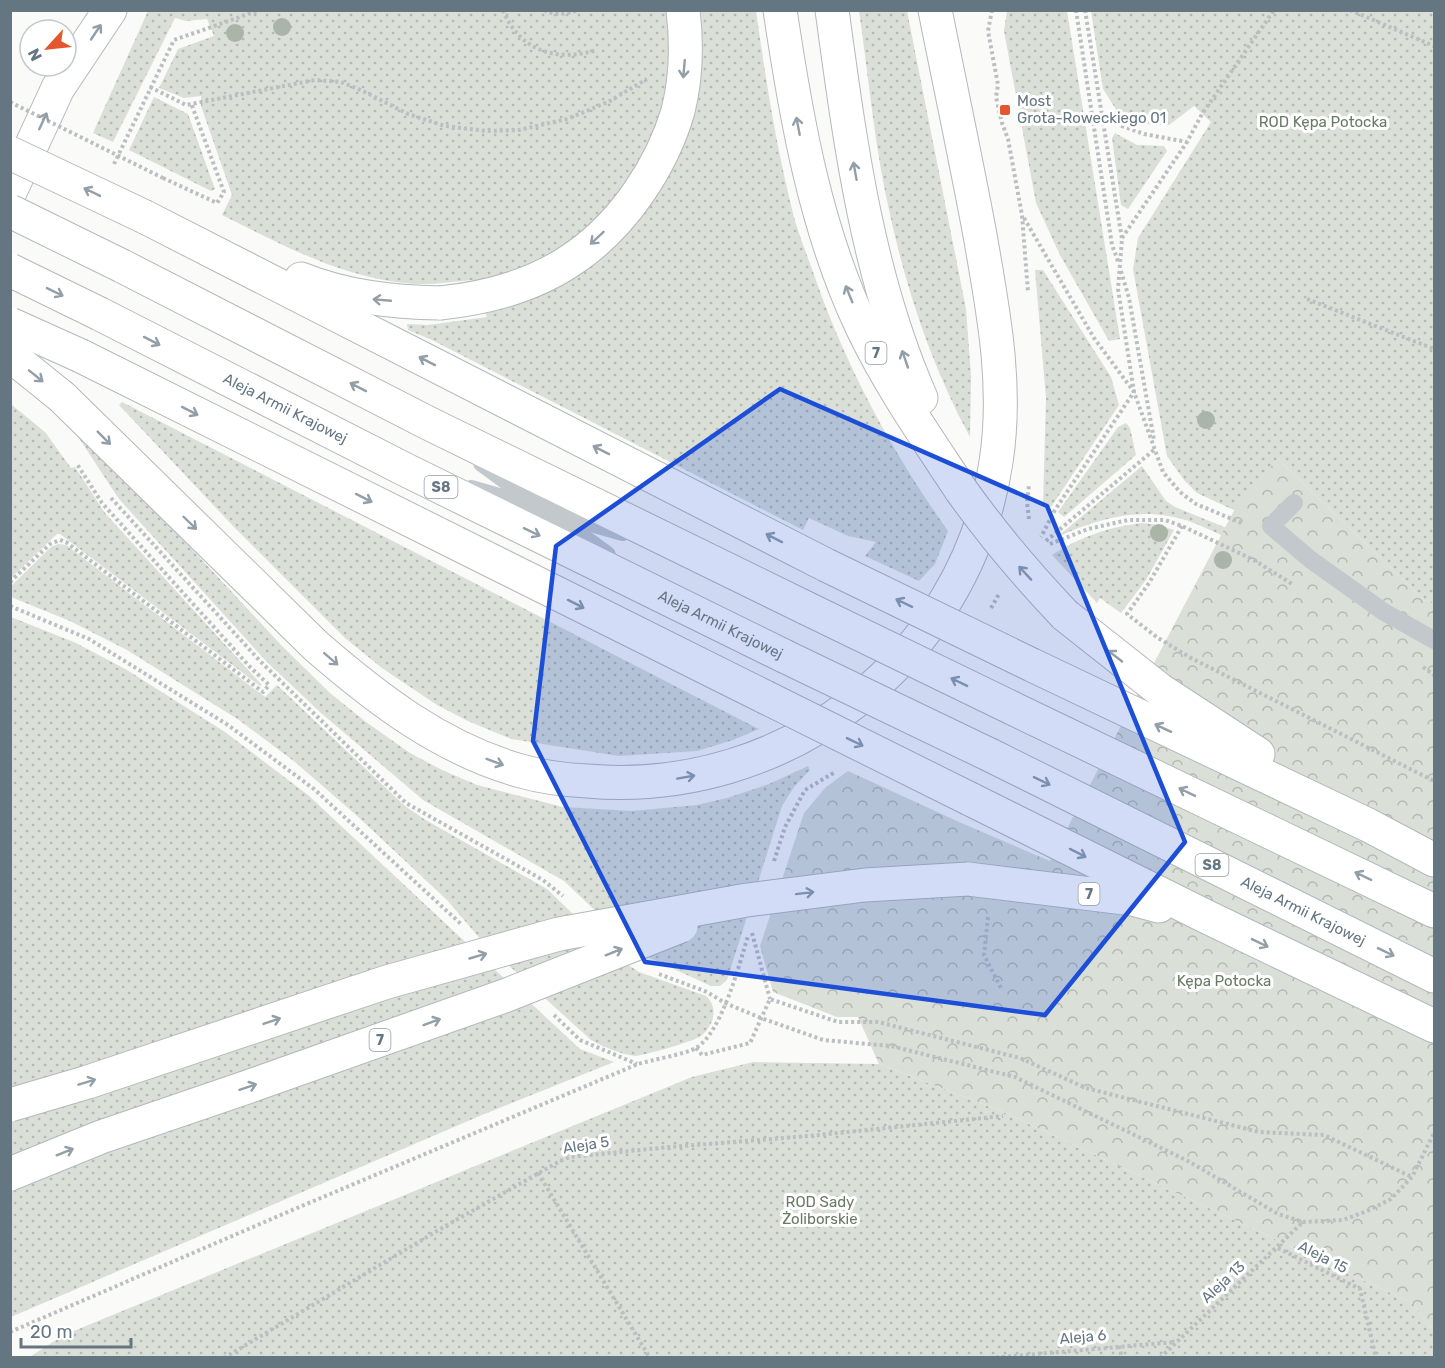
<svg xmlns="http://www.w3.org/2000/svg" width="1445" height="1368" font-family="Rubik,sans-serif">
	<defs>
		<pattern id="grass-dots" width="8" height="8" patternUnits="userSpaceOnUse" patternTransform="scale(1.5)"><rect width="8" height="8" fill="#dadfd7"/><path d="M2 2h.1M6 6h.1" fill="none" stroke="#b4b9b4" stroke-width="1.8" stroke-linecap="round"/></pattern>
		<pattern id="forest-crowns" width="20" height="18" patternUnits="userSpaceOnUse" patternTransform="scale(1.5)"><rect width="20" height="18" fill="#dadfd7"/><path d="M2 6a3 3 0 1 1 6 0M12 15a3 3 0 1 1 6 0" fill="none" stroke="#b4b9b4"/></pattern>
	</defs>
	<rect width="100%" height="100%" fill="#fafaf8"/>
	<g fill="url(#grass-dots)">
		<path d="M148,11H756C766,81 777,152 795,221C800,237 806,253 812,269C844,363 890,449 948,531L935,564L919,581L865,556L876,542L848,536L809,518L803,530L432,340L408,330L407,324L428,325L487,317L473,280C450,282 427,286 404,283C338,276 281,244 222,215L232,195L201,106V96L184,98L159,88L178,49L214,36L207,19L186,21L175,18L113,142L93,133Z"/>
		<path d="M859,11H907L966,309L971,376L970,437C933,369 908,295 891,219C875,151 869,80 859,11Z"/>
		<polygon points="1007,11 1067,11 1120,339 1109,341 1060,255 1036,203 1004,31"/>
		<polygon points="1091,11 1434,11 1434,604 1424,600 1278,459 1251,489 1240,513 1197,493 1184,480 1167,456 1133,269 1138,238 1211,122 1194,106 1169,125 1152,125 1137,122 1117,111 1103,89"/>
		<polygon points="154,97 188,114 215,189 211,191 129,150"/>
		<polygon points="1115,133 1137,145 1164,146 1167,151 1128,209 1121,205 1112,138"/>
		<polygon points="1035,270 1043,270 1111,377 1119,405 1051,507 1043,506 1046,398"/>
		<polygon points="122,402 751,725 759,729 733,740 697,751 619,756 511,739 468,721 437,705 382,668 345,638 234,527 119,405"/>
		<polygon points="12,405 45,432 71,468 75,467 105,513 262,685 260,686 60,534 57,534 11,578 10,409"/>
		<polygon points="1126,423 1130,428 1136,455 1064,517 1058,512 1118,427"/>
		<polygon points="73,429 124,476 282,646 330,693 366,722 410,753 442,770 477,785 563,807 632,811 697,805 727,798 769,784 808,766 810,770 794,787 782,806 727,980 720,986 711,986 641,954 564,881 423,800 321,713 266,661 119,499"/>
		<path d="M1142,466L1166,501L1175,507L1239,533L1243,545C1219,535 1194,520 1169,516C1130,509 1092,521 1057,537Z"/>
		<path d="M1143,523L1159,525L1174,530L1146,580L1121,613L1100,598L1097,603L1052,555C1082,536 1109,527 1143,523Z"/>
		<path d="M58,544L66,545L265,697L277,685L405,806L424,819L547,889L622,961L639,972L706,996C719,1008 714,1025 701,1036C695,1041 642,1056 635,1056C621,1054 603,1047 591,1040L483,942L447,900L355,814L295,762L239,720L127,650L70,621L11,597V586L51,547Z"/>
		<polygon points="11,617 76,643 127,670 225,732 308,795 580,1049 614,1062 482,1115 11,1317"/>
		<polygon points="753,1062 879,1064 1001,1111 1412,1303 1434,1331 1434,1358 28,1358 64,1335 692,1077"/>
	</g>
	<polygon fill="url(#forest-crowns)" points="1278,459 1424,600 1434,604 1434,1331 1412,1303 1001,1111 879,1064 858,1017 837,1017 773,992 760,946 804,813 826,787 848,771 959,822 1050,861 1238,503"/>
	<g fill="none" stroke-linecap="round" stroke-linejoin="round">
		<g stroke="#b4b9bd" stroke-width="35">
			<g id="highway">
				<path d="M780,10C796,117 815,228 862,327C889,384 926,437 961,490"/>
				<path d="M832,10C850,142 867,275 921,398"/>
				<polyline points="10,192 58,88 110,10"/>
				<polyline points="145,217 826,565"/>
				<polyline points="122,266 430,424 806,608"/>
				<path d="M301,279C346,297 392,302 440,303"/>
				<path id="s1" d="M100,314L406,470L784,656"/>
				<polyline points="81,356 765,697"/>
				<path d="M62,397L316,646C377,699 442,749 521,771C542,777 565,780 587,781C785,798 966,660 996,462C1008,385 993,310 980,235C966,160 950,85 935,10"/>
				<polyline points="1065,615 1160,690 1258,754"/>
				<polyline points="1032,665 1368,825 1434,860"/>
				<polyline points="1012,708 1434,911"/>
				<path id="s2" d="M990,755L1434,976"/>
				<polyline points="970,799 1207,917 1434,1026"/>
				<polyline points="968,879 1133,899 1159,906"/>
			</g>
		</g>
		<g stroke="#bbbfc2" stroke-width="4" stroke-dasharray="3 3" stroke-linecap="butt">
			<path d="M503,10C520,52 557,62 597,50"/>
			<path d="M544,10C556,16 566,14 579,10"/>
			<polyline points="992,10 988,31 998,85 996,97 1002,123 1008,139 1022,215 1028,292"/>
			<polyline points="1076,10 1112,245 1119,264"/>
			<polyline points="1085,10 1122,239 1118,289 1134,392 1163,472 1180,492 1196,504 1244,524"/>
			<polyline points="1350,10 1434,46"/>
			<polyline points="150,87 186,105 315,80 341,82 363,91 408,114 445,126 486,131 519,130 567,119 608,102 647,79"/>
			<polyline points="1101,113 1122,126 1144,134 1187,142"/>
			<polyline points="114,164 174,40 260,10"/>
			<polyline points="163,178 217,203 224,192 191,103"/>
			<polyline points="1024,218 1094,338 1134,392 1055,510 1041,537"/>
			<polyline points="1122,238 1187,142 1202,114 1274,10"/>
			<polyline points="1121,271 1129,298 1154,440"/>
			<polyline points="1307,299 1434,349"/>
			<polyline points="111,498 260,661 406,803 543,880 563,896"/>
			<polyline points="1029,519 1027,502 1029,485"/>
			<polyline points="1182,526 1149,583 1127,614 1158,638 1191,658 1434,781"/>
			<polyline points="1046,541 1155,449"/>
			<polyline points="1050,544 1088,529 1128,520 1165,520 1182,526 1254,560 1292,584"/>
			<polyline points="10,582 50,544 60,540 66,542 263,692 269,685 250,667 102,503 77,464"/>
			<polyline points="10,606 89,639 228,725 314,789 461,924"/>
			<polyline points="991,608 999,594"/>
			<polyline points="1423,667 1434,675"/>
			<polyline points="774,861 785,827 805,790 835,772"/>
			<polyline points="988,917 984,955 1002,990"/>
			<polyline points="752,933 770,999"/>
			<polyline points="659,974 707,992 725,1003 761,1018 823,1040 891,1046 1015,1077 1188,1161 1278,1214 1303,1222 1343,1220 1367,1211 1391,1199 1412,1177 1434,1133"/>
			<polyline points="554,1015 580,1040 637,1064"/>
			<polyline points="696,1048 702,1055 750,1043 770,999 838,1022 878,1022 1020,1058 1086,1088 1259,1132 1324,1135 1412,1177"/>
			<polyline points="538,1173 650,1358"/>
			<polyline points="1278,1248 1360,1289 1376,1358"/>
			<path d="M10,1332L297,1208L638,1064C651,1060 686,1054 696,1048C722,1032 739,965 748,936"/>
			<polyline points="1119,1346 1122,1358"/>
			<polyline points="224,1358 442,1228 560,1161 570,1157 670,1147 809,1136 1003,1116"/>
			<polyline points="990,1358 1175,1342"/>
			<polyline points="1160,1358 1303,1222"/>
		</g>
		<g stroke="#c3c8cc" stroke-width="18">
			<polyline points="482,463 607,555"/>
			<polyline points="471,489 623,532"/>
			<polyline points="1294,503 1271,526 1311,560 1384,612 1434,640"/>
		</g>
		<use href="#highway" stroke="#fff" stroke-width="33"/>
		<g stroke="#b4b9bd" stroke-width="35" stroke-linecap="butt">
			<g id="highway-bridge">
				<polyline points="10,153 145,217"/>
				<polyline points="10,211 122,266"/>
				<polyline points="10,270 100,314"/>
				<path d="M440,303C489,298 537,285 577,256C624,223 662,166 678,111C686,79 687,43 683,10"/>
				<polyline points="10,324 81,356"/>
				<polyline points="10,355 62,397"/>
				<path d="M961,490C993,535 1027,575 1065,615"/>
				<polyline points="826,565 1032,665"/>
				<polyline points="806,608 1012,708"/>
				<polyline points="784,656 990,755"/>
				<polyline points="765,697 970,799"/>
				<polyline points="10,1105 88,1082 387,982 559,934 747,900 865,885 968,879"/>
				<polyline points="10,1174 101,1137 253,1085 507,995 681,926"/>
			</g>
		</g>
		<polyline stroke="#bbbfc2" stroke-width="4" stroke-dasharray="3 3" stroke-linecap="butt" points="10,102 163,178"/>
		<use href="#highway-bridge" stroke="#fff" stroke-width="33"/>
	</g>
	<g fill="#aab4a7">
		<circle cx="282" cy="27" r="9"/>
		<circle cx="235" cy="33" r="9"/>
		<circle cx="1206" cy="420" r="9"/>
		<circle cx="1159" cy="533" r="9"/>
		<circle cx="1223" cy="560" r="9"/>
	</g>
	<defs><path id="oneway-shaft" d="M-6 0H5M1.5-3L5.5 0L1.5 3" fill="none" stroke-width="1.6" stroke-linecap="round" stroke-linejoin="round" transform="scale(1.5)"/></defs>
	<g stroke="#939fa8">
		<use href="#oneway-shaft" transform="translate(96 32) rotate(-56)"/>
		<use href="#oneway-shaft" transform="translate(684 69) rotate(95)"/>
		<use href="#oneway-shaft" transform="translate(43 121) rotate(-65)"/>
		<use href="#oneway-shaft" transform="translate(798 126) rotate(-101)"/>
		<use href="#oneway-shaft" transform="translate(855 171) rotate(-100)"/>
		<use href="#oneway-shaft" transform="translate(92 192) rotate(-154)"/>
		<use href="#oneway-shaft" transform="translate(597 238) rotate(137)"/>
		<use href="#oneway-shaft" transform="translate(55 292) rotate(26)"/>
		<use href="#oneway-shaft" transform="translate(849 294) rotate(-112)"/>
		<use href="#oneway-shaft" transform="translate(382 300) rotate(-175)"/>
		<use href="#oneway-shaft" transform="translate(152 341) rotate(27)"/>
		<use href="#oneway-shaft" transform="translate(905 359) rotate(-109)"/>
		<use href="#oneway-shaft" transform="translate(427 361) rotate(-153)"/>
		<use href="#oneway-shaft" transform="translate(36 376) rotate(39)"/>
		<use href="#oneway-shaft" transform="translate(358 387) rotate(-153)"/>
		<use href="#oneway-shaft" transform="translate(190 411) rotate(27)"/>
		<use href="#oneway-shaft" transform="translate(104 438) rotate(45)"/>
		<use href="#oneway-shaft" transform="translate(601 450) rotate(-153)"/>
		<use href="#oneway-shaft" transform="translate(364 498) rotate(27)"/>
		<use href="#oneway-shaft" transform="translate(190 523) rotate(44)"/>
		<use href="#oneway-shaft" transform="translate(532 532) rotate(26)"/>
		<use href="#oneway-shaft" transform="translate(774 538) rotate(-153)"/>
		<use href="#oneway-shaft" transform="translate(1025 573) rotate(-133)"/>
		<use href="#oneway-shaft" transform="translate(904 603) rotate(-154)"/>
		<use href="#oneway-shaft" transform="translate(576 604) rotate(27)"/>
		<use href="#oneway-shaft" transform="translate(1115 656) rotate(-142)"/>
		<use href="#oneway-shaft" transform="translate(331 659) rotate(41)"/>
		<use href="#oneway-shaft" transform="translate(959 682) rotate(-154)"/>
		<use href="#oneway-shaft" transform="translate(1163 728) rotate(-155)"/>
		<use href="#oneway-shaft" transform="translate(855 742) rotate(26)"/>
		<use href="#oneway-shaft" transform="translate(495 762) rotate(20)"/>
		<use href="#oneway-shaft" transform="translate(686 777) rotate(-10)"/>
		<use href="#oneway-shaft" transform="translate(1042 781) rotate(26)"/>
		<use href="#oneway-shaft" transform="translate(1187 792) rotate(-154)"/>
		<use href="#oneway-shaft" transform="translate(1078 853) rotate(27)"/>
		<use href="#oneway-shaft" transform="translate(1363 876) rotate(-154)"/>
		<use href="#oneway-shaft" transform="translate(805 893) rotate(-7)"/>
		<use href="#oneway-shaft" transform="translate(1260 943) rotate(26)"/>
		<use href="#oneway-shaft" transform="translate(614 952) rotate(-22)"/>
		<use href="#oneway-shaft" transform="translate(1386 952) rotate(26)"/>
		<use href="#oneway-shaft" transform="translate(478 956) rotate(-16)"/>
		<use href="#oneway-shaft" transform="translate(272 1021) rotate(-19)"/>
		<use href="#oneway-shaft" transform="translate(432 1022) rotate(-20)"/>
		<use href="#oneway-shaft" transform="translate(87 1082) rotate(-17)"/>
		<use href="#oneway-shaft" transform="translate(248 1087) rotate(-19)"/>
		<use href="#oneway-shaft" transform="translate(65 1152) rotate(-22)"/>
	</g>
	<path fill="#1d4ed8" fill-opacity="0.2" stroke="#1d4ed8" stroke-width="4.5" stroke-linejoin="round" d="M780,389L1047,506L1185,842L1045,1015L645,962L533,741L556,546Z"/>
	<rect fill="#e4572e" stroke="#fff" stroke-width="2" x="999" y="104" width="12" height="12" rx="3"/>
	<g text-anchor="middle" stroke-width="6" stroke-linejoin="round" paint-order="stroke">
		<g fill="#fff" stroke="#939fa8" stroke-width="1.5">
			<rect x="865.5" y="342" width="21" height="22" rx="4.5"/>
			<rect x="424.5" y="476" width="33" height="22" rx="4.5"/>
			<rect x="1195.5" y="854" width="33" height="22" rx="4.5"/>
			<rect x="1078.5" y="883" width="21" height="22" rx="4.5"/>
			<rect x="369.5" y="1029" width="21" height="22" rx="4.5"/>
		</g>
		<g font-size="14" font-weight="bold" fill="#657683">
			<text x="876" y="358">7</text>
			<text x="441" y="492">S8</text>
			<text x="1212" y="870">S8</text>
			<text x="1089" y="899">7</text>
			<text x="380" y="1045">7</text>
		</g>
		<g font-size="15" fill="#657683" stroke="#fff" text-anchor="start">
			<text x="1017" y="106">Most<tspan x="1017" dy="17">Grota-Roweckiego 01</tspan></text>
		</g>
		<g font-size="15" fill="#687a64" stroke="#fff">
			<text x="1323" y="127">ROD Kępa Potocka</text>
			<text x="1224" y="986">Kępa Potocka</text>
			<text x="820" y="1207">ROD Sady<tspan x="820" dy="17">Żoliborskie</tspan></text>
		</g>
		<g font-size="15" fill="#657683" stroke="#fff">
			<text dy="5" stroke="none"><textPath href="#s1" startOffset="208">Aleja Armii Krajowej</textPath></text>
			<text dy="5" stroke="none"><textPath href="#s1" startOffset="694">Aleja Armii Krajowej</textPath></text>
			<text dy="5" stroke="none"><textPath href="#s2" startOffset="350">Aleja Armii Krajowej</textPath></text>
			<text transform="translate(586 1145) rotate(-9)" y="5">Aleja 5</text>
			<text transform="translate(1323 1257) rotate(27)" y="5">Aleja 15</text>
			<text transform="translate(1223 1282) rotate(-43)" y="5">Aleja 13</text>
			<text transform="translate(1083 1337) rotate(-5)" y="5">Aleja 6</text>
		</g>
	</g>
	<rect width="1445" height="1368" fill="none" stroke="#657683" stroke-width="24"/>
	<g transform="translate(48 48) rotate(243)"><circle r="28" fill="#ffffff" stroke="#c1c8cd" stroke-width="1.5"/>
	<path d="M0-4.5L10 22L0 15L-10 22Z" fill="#e4572e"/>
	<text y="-9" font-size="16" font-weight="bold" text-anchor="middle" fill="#657683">N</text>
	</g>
	<path d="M21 1338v9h110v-9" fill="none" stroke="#657683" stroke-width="3"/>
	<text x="30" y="1338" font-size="18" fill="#657683" stroke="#ffffff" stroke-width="4.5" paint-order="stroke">20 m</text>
</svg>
